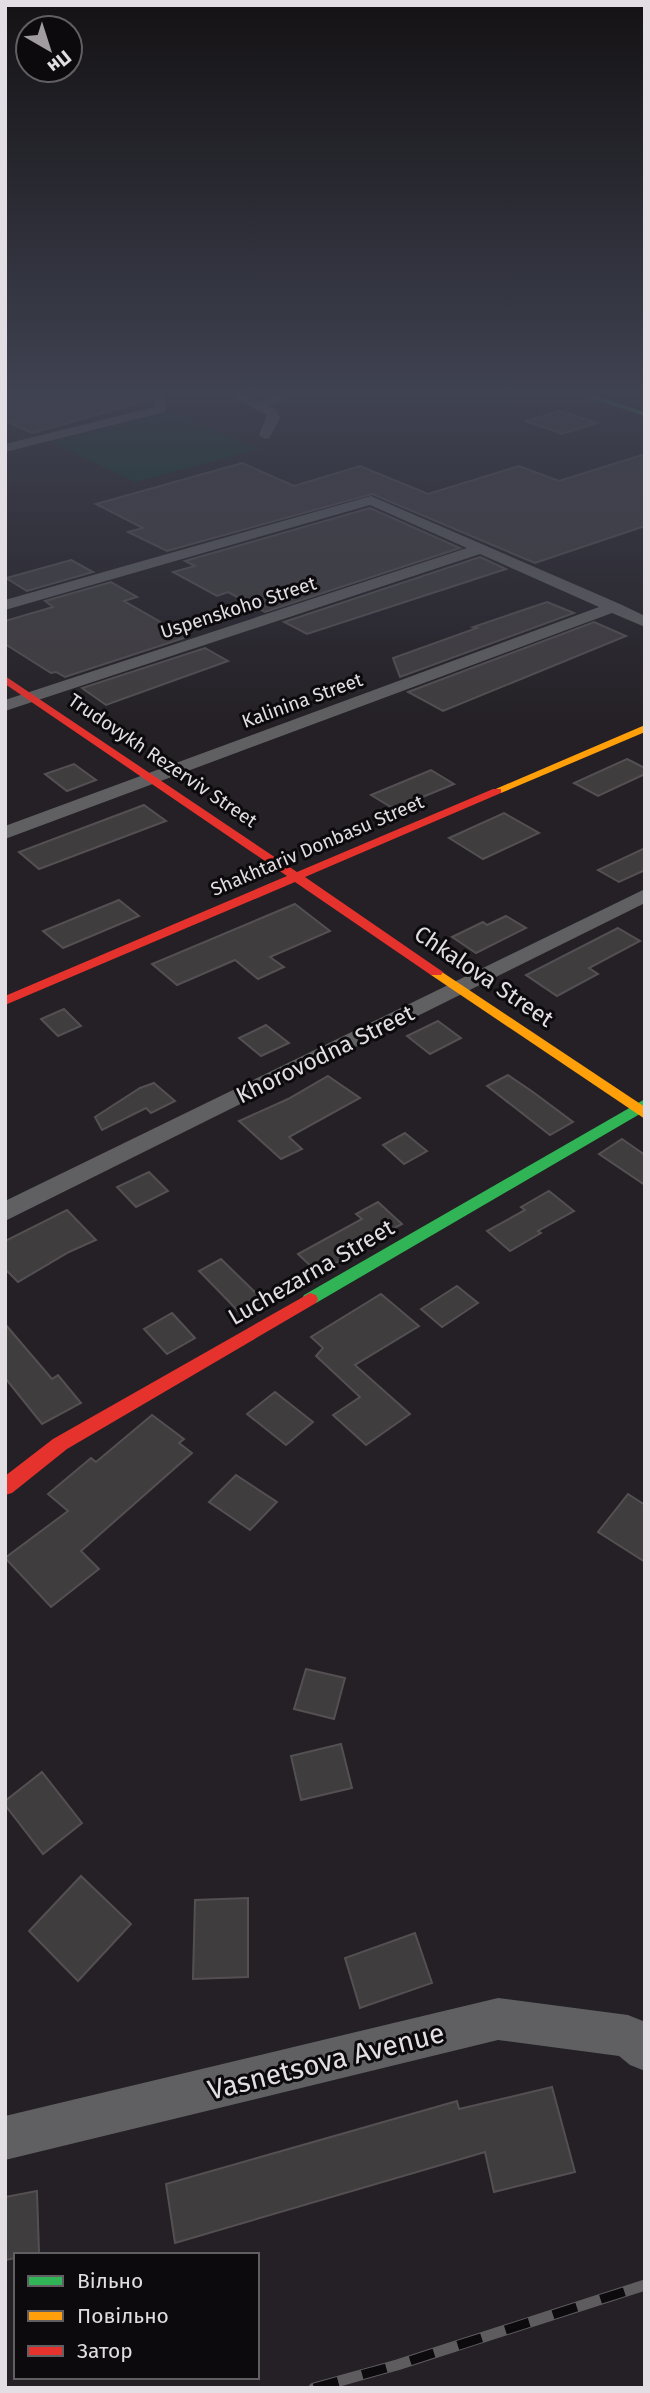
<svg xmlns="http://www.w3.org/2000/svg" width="650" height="2393" font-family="'Fira Sans',sans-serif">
	<rect width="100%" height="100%" fill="#242025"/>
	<polygon fill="#0e3727" points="173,412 259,449 135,482 52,442"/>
	<g fill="#403d3f" stroke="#545052" stroke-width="2">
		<polygon points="27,392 144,392 150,400 32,433 5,421 5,397"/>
		<polygon points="560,411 597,423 562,434 526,421"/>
		<polygon points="645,454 645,526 535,563 372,494 167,551 128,532 143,528 96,504 242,463 294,486 360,466 428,494 519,466 559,481"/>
		<polygon points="370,508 460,548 265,612 228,592 217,596 173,572 195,566 185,561"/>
		<polygon points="480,557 506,569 307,634 284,622"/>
		<polygon points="71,560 93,572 27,591 6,578"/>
		<polygon points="111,582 137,597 124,601 187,637 65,677 56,672 51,673 5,644 5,621 53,607 45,601"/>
		<polygon points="547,602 574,613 400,677 393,658 477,628 473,627"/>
		<polygon points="594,622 626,636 443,711 408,692"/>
		<polygon points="205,648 228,661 106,705 82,688"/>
		<polygon points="627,759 645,768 645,774 598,796 574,783"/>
		<polygon points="74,764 96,780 67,791 45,774"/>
		<polygon points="431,770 454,784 394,809 371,795"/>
		<polygon points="144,805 166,821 39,869 19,852"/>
		<polygon points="504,813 539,833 483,859 449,838"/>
		<polygon points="645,848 645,870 619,882 598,870"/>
		<polygon points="119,900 139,916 63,948 43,931"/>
		<polygon points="295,904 330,931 270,957 284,967 258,979 235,960 177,985 152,964"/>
		<polygon points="506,916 526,928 476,953 452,937 483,922 487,925"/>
		<polygon points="618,928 640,941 589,968 598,974 557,996 526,975"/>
		<polygon points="64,1009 81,1026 58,1036 41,1019"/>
		<polygon points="438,1021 461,1038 430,1054 407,1036"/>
		<polygon points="266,1025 289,1043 261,1056 239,1038"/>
		<polygon points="508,1075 533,1092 573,1122 550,1135 487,1086"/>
		<polygon points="328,1076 360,1098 289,1137 302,1149 281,1159 239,1121 288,1099"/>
		<polygon points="154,1083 175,1101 151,1113 146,1108 102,1130 95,1117 140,1088"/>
		<polygon points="405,1133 427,1151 404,1164 383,1145"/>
		<polygon points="622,1139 645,1155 645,1185 599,1154"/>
		<polygon points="149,1172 168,1191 136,1207 117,1187"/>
		<polygon points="549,1191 574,1211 538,1231 541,1233 510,1251 487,1231 525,1210 521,1207"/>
		<polygon points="378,1202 402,1224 346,1254 348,1256 318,1273 298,1254 362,1219 356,1214"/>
		<polygon points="67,1210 96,1240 69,1252 18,1282 5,1269 5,1241"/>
		<polygon points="221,1259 263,1300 240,1313 199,1271"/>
		<polygon points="457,1286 478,1303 442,1327 421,1309"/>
		<polygon points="381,1294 419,1326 355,1365 410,1414 366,1445 333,1415 360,1397 316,1356 323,1348 311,1337"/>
		<polygon points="172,1313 195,1338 167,1354 144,1329"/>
		<polygon points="5,1324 52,1379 58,1375 81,1403 42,1424 5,1378"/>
		<polygon points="275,1392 313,1422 286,1445 247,1414"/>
		<polygon points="152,1415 184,1439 179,1443 192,1453 81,1551 99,1569 51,1607 5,1558 68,1511 48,1494 91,1458 96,1462"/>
		<polygon points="236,1475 277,1502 250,1530 209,1502"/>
		<polygon points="628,1494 645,1505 645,1562 598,1532"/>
		<polygon points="306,1669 345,1678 334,1719 294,1709"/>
		<polygon points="341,1744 352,1788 301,1800 291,1756"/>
		<polygon points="42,1772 82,1823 43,1854 5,1805 5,1801"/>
		<polygon points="81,1876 131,1924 78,1981 29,1931"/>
		<polygon points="248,1898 248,1977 193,1979 195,1900"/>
		<polygon points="415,1933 432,1983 360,2008 345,1958"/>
		<polygon points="552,2087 575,2172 494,2192 485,2152 175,2243 166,2184 457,2101 459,2109"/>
		<polygon points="37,2191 39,2253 16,2255 16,2258 5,2260 5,2197"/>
	</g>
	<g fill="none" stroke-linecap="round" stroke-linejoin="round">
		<g fill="#606062" fill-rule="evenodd">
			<polygon points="146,392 159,392 165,398 165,412 5,452 5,444 155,407 155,402"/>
			<polygon points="223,392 239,392 258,402 285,392 304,392 268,406 277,410 280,418 269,438 265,439 259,435 267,415"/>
			<polygon points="371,496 620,604 645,616 645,627 612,613 5,839 5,826 599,607 480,554 5,711 5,700 467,548 370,505 5,610 5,600"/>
			<polygon points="645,889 645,903 5,1221 5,1201"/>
			<polygon points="498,1998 628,2015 643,2021 645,2071 630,2065 619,2056 498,2040 5,2160 5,2116"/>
		</g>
		<g fill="#30b455" fill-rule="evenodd">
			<polygon points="571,392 583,392 645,412 645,416"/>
			<polygon points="645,1099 645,1111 316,1303 304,1303 302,1299 304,1295"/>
		</g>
		<g fill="#ff9f0a" fill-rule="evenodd">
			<polygon points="645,725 645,732 501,793 491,791"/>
			<polygon points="436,968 645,1107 645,1119 431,975 429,972"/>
		</g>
		<g fill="#e5322d" fill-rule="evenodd">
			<polygon points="5,676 297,872 493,789 501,789 501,793 305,877 443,972 441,975 431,975 295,882 5,1005 5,996 287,876 5,684"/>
			<polygon points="310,1293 316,1295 318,1299 316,1303 67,1449 12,1493 5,1495 5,1476 53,1439"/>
		</g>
		<g stroke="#5f5c60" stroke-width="11">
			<polyline id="rail" points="314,2388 397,2365 645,2285"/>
		</g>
		<use href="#rail" stroke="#0c0a0d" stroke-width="9" stroke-dasharray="25" stroke-linecap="butt"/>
	</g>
	<linearGradient id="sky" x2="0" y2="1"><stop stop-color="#141214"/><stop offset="0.54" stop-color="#3f4251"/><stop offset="1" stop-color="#3f4251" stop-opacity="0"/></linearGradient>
	<rect width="650" height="727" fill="url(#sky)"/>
	<g text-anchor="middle" stroke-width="6" stroke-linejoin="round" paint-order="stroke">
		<g font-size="19" fill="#e2dee3" stroke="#0c0a0d">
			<text transform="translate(238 607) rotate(-18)" y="7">Uspenskoho Street</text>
			<text transform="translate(302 700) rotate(-20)" y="7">Kalinina Street</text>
			<text transform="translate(163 760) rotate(34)" y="7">Trudovykh Rezerviv Street</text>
			<text transform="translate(317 845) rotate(-23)" y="7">Shakhtariv Donbasu Street</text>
		</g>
		<g font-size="23" fill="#e2dee3" stroke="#0c0a0d">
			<text transform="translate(484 976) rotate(34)" y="8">Chkalova Street</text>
			<text transform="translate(325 1054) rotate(-26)" y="8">Khorovodna Street</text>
			<text transform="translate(311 1272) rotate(-30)" y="8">Luchezarna Street</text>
		</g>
		<g font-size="28" fill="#e2dee3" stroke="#0c0a0d">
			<text transform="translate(326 2061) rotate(-14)" y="10">Vasnetsova Avenue</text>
		</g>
	</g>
	<rect width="650" height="2393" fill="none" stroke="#e2dee3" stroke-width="14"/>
	<rect x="14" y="2253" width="245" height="126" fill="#0c0a0d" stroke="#625f63" stroke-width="2"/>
	<rect x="28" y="2276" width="35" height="10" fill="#30b455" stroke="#625f63" stroke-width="2"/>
	<text x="77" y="2288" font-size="21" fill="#e2dee3">Вільно</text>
	<rect x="28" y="2311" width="35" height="10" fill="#ff9f0a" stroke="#625f63" stroke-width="2"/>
	<text x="77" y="2323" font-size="21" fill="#e2dee3">Повільно</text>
	<rect x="28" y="2346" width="35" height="10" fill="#e5322d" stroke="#625f63" stroke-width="2"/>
	<text x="77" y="2358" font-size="21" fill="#e2dee3">Затор</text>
	<g transform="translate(49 49) rotate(141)"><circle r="33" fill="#0c0a0d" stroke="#625f63" stroke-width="2"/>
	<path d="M0-5L12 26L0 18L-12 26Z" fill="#a09ca0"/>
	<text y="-10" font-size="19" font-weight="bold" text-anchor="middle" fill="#e2dee3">Пн</text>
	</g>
</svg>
